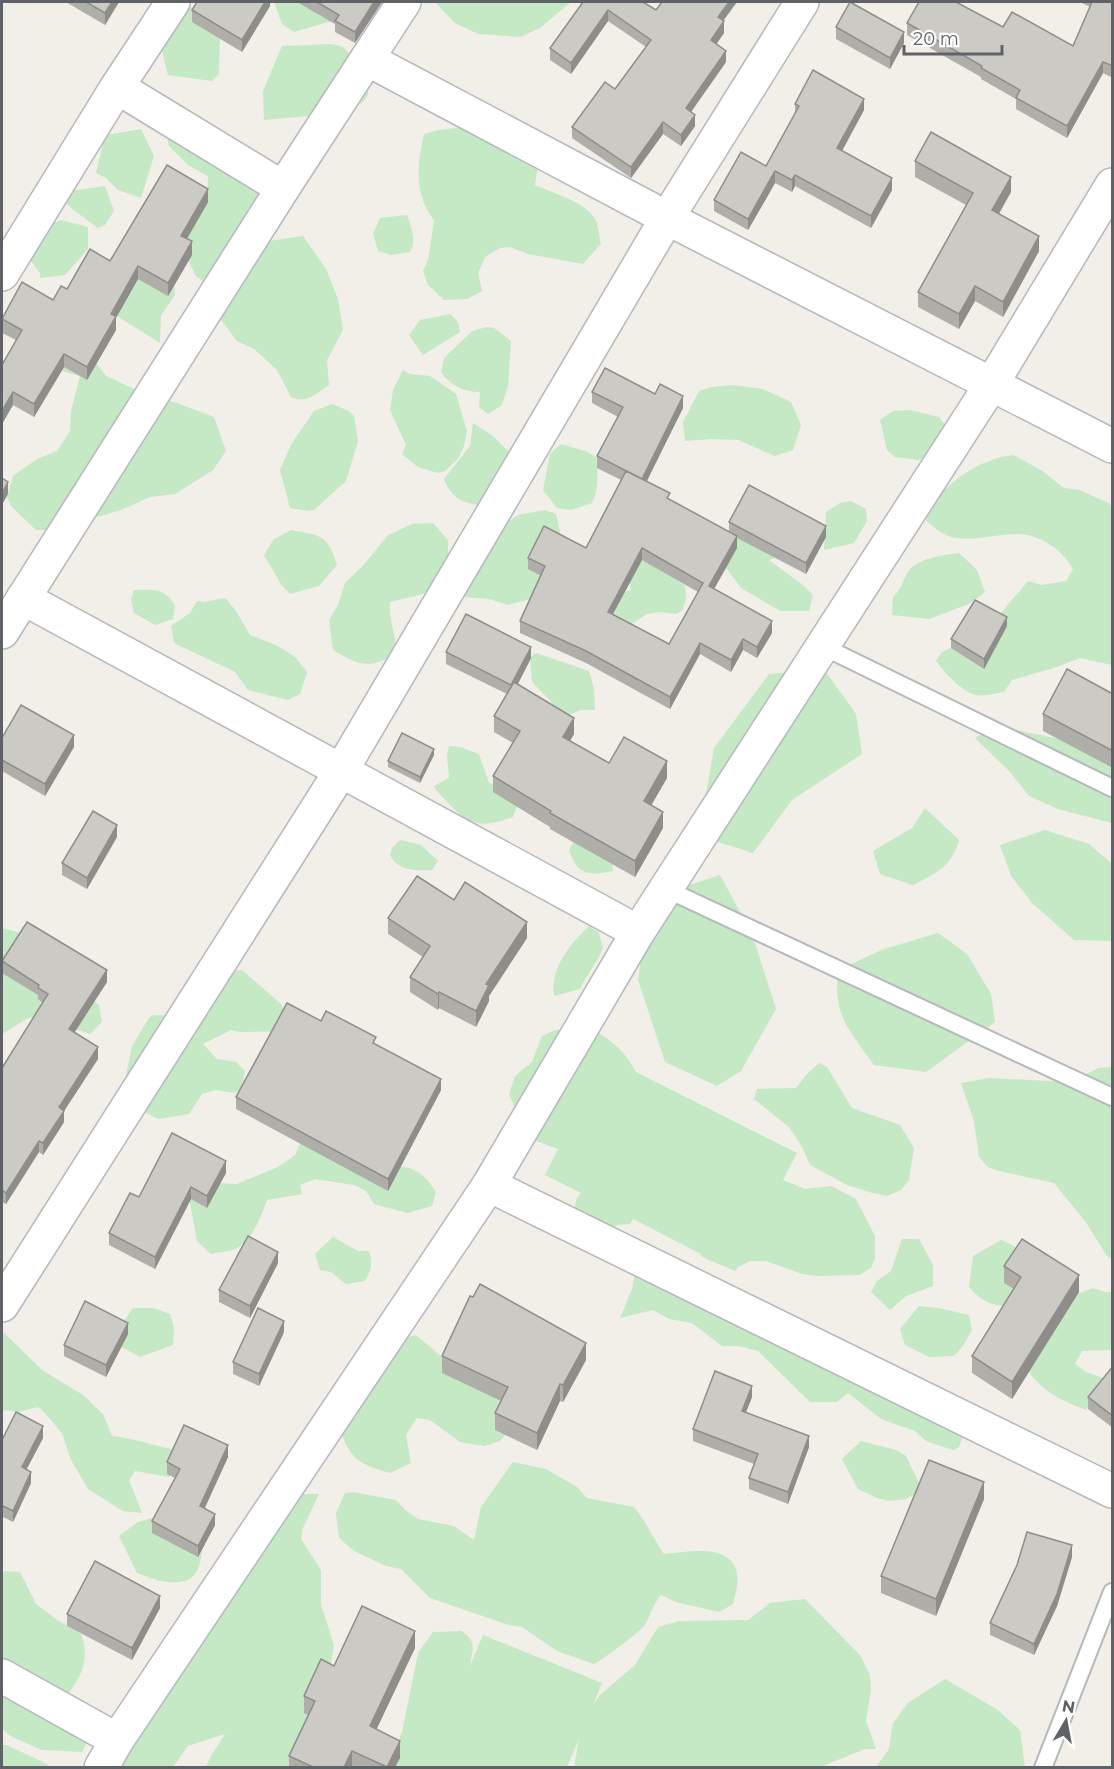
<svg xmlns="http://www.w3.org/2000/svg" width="1114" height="1769" font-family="Montserrat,sans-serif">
	<rect width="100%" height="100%" fill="#f1efe8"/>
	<g fill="#c5e8c5">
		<polygon points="274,2 346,2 342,18 294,32 282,24"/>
		<polygon points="435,2 571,2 540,28 520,37 478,34 455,23"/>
		<polygon points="188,7 205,10 220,25 219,74 212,81 168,75 162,50 168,16"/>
		<polygon points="331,44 343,47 362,67 368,83 368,95 363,102 344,113 264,120 263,91 282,46"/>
		<path d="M164,123L256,187L269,241L303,236L326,269L338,299L343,330L327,360L329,385C315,394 308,404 291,397L277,370L254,349L237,341L219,317L221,295L196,276L179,243C199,217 208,210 208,176L188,165L169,146Z"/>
		<path d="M495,124L540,154L535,185C554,194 586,201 596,221C599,227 599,237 601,244L583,264L528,254L510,247L500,248L485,257L478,273L482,291L468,299L444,300L428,285L423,271L428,260L434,221C431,214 425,208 423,200C415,178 419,157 424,134L438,130Z"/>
		<polygon points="141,129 154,156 141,198 118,190 106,178 96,173 105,135"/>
		<polygon points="105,186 114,211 105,225 98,228 71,208 66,202 69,191"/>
		<path d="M407,215C411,227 417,240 410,252L391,255L378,251L373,234L380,218Z"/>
		<polygon points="61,220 88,227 88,249 65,275 40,278 40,273 26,254 37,229"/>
		<polygon points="135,271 174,277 175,295 161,315 160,343 120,318 112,310"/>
		<polygon points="450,314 458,322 460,332 423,355 409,335 420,320"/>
		<path d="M487,327L494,328L511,341L508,386L502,405L488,414L479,407L480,392C464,392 451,386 441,372L444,358L472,331Z"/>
		<polygon points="88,352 106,376 147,395 174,402 214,417 226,451 213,470 175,494 150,497 121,510 54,530 36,530 11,506 7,497 13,476 37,459 57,451 70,431 71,411 80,376 54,369"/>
		<polygon points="403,370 410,374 430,376 456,394 467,431 464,446 458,459 445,471 438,473 418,467 402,454 406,445 390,410 393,390"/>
		<polygon points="732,385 763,389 791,402 801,425 793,450 775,456 738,440 712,439 685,441 683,422 699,391 712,387"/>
		<polygon points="332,404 349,411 354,416 358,441 346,481 314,510 308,511 290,508 280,470 292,443 314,411"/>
		<polygon points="910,410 939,417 947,428 937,452 918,460 895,457 887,450 880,420 893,411"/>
		<path d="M473,423L493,436L515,458L485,506C464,503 452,500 444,479L470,446Z"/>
		<path d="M561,444L585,451L596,457C598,474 599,487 592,503L571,510L557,508L543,490L550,454Z"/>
		<path d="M1013,455L1041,470L1064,488L1079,490L1109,503L1112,508V665L1080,658L1054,668L1012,680L1004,692C996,693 983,697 976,695C961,691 945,673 936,661L942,652L985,632L1028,581L1042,585L1066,581L1073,569C1063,550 1039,534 1017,534C997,534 976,541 956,538C943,536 931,526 922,516C942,487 976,459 1013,455Z"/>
		<polygon points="851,501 866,509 867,521 854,543 824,550 826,512 840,503"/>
		<polygon points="545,510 556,514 567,562 548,594 508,605 489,599 465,597 458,573 466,550 518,515"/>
		<path d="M433,523L448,540V572L423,594L390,602C388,620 397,636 396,654C368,670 359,665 333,650L329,620L338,605L345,583L362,567L388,535L412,524Z"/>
		<polygon points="739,528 780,556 769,560 803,585 813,595 809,611 780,611 741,588 722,562"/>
		<path d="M291,530C322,536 327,534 337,565L319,586L290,594L281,584L264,555L274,539Z"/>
		<polygon points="632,550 659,565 685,586 686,599 682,611 676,614 660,612 647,614 628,626 604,632 604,598 631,590 627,567"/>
		<path d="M959,553L977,570L985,592L969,604L929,619L892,615L893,597C903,587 902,582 908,572C918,558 943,555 959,553Z"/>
		<path d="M134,590C154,590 163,587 175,605L173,619L155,625L134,613L131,600Z"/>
		<polygon points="225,598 236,611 250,635 278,646 295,657 307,672 300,694 288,700 248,690 235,672 174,643 171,626 190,613 197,601 204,602"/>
		<polygon points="536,653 589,671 594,689 595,710 581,710 568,715 564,715 532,682 530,658"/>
		<polygon points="824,669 856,714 862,754 792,800 753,853 712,840 705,800 714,748 769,674"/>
		<polygon points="996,726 1060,739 1112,755 1112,823 1058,809 1029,796 1010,772 975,738"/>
		<path d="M449,746L460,747L479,754L489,783L511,792L518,803L513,817C470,833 464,819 436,790L434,786L449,778L447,756Z"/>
		<path d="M925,808L959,840C951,868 937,872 913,885L880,874L873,851L912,828Z"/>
		<polygon points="1045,830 1089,844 1112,864 1112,941 1074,940 1032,903 1011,876 1000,845"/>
		<path d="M575,838L612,859L613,871C588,876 577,875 569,850Z"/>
		<path d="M400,840L421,845L438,861L432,870C416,871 398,871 390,855L392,848Z"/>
		<polygon points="720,875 752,934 776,1009 741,1071 717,1086 665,1062 638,980 649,898"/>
		<path d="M589,926L599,933L603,948C597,963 587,974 580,989L554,996C550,968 570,944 589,926Z"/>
		<polygon points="2,928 22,933 40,963 99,1005 102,1022 90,1034 61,1024 50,1016 28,1018 2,1034"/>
		<path d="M938,933L967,954L991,994L995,1022L926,1072L874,1065C849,1029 833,1017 838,970L884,949Z"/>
		<polygon points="242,970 280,1003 292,1023 291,1031 240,1032 231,1030 203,1044 217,1059 236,1062 245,1071 241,1090 233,1093 216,1090 202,1094 189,1114 158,1119 145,1112 124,1094 123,1090 132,1046 149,1018 153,1015 180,1016 231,971"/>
		<path d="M588,1027C611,1040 623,1048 636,1072L797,1153L783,1180L805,1189L831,1186L856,1199L875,1236V1259L871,1268L860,1275L817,1276L802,1274L766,1261H750L738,1267L736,1271C724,1266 713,1262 701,1256V1254L633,1219L630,1224L617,1225L601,1232L573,1220L576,1200L581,1193L545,1175L558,1149L528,1138L509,1094L515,1076L532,1062L542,1036L555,1030Z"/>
		<polygon points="819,1063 827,1067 852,1108 900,1125 914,1148 909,1180 901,1190 887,1196 869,1192 847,1185 810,1165 802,1147 789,1127 754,1099 757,1089 796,1088 806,1075"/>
		<polygon points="1112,1067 1112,1259 1107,1256 1085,1221 1054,1183 995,1170 988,1167 979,1157 974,1121 961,1083 989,1078 1069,1082 1099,1068"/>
		<path d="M309,1127L389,1164C414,1168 423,1171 436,1192L432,1206L407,1213L374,1204L366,1191L354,1185L315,1179L300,1185L302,1194L267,1200C261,1216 252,1242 235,1249C228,1252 219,1252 211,1254L197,1241L189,1197L216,1183L237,1184L280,1166L295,1155Z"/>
		<path d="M333,1237L358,1251H369C373,1263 371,1271 365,1281L346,1284L331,1272L320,1270L315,1254Z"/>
		<polygon points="902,1239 919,1239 933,1265 933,1286 906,1296 890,1310 871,1292 877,1281 891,1271"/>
		<path d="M1001,1240C1023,1248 1029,1259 1035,1280L1003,1306C989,1305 978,1298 969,1287L973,1256Z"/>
		<path d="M638,1257L894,1374C925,1382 957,1386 970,1418L959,1447L953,1450L926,1441L915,1431L881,1419L848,1393L837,1402H810L758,1351L738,1346H722L692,1323L669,1319L653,1310L620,1318L632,1289Z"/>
		<path d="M1093,1288L1105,1292H1112V1350L1082,1351L1075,1364L1086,1372L1101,1377L1102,1382L1086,1410C1057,1399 1040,1390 1023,1363L1069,1297Z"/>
		<polygon points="919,1306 938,1308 969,1315 972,1330 963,1346 954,1356 929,1357 905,1345 900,1329"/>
		<polygon points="133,1308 154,1308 170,1314 174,1328 173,1345 140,1357 110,1341"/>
		<path d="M4,1333L42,1370L83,1395L103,1414L112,1436C137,1439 159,1447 183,1452L181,1467L169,1477L135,1471L129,1480L142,1513L123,1511L88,1489L71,1460L62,1433L44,1412L38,1407L19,1412L2,1410V1334Z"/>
		<path d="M416,1335L456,1369L502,1389L516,1422L500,1441L484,1446L460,1442L430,1420L417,1418L406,1435L411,1463L390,1473C357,1463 352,1461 339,1428L405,1338Z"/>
		<polygon points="861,1441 896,1450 906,1456 919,1483 918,1493 905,1499 890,1501 877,1498 858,1489 842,1459"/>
		<path d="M513,1462L546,1469L577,1487L587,1498L634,1507C647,1523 653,1538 664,1554C688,1552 733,1542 737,1575C739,1584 735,1595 733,1604L719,1612L676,1602L661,1595C652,1606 651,1614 645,1625C642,1630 602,1660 594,1664L557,1651L522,1627L509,1625L430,1598L401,1569L386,1566L354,1551L339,1538L336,1513L345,1493L353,1492L396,1500L406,1511L418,1519L454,1526L474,1540L481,1507Z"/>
		<polygon points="287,1494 319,1494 303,1528 301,1539 321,1570 321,1605 334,1645 324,1702 341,1767 206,1767 211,1756 225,1734 188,1746 173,1767 113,1768"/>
		<path d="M157,1517L203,1543C201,1553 202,1568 193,1576C179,1589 152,1579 137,1573L119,1536L138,1522Z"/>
		<path d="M5,1571L20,1572L36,1604L56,1619L81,1634C90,1660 82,1675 67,1696L93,1731L82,1752L42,1750L12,1737L2,1729V1574Z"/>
		<path d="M805,1599L860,1655L870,1675L871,1690L866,1721L876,1749H865L820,1767H574L579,1739L567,1767L386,1768L402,1732L418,1653L433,1632L462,1631C478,1644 472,1648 470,1666L483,1635L602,1683L593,1705L600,1695L635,1665L658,1627L679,1621L748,1620L770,1603Z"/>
		<polygon points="945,1679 998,1710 1020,1730 1025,1767 876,1767 889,1749 893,1723 908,1703"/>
		<polygon points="2,1745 7,1745 47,1764 49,1767 2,1767"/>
	</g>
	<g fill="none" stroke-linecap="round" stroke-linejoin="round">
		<g stroke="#b5b8bc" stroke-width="20">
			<g id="lane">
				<polyline points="822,646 1112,788"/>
				<polyline points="666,889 1112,1097"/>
				<polyline points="1043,1768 1112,1592"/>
			</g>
		</g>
		<g stroke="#b5b8bc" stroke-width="36">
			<g id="street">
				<polyline points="367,59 667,218 1112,446"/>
				<polyline points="117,87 283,188"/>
				<polyline points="2,274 117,87 173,2"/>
				<polyline points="23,598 638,932"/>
				<polyline points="2,632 283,188 404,2"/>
				<polyline points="489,1185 1112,1491"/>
				<polyline points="2,1305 341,771 667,218 802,2"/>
				<polyline points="2,1676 117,1740"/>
				<polyline points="101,1768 117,1740 489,1185 638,932 991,385 1112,185"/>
			</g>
		</g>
		<use href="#lane" stroke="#fff" stroke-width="16"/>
		<use href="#street" stroke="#fff" stroke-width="33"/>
	</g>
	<g fill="#afaea9" fill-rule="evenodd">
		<polygon points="66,2 119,2 105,25"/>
		<polygon points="270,2 270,6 242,52 192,22 192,10"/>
		<polygon points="297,2 382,2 355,43 335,32 335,24"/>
		<polygon points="583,2 656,10 724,21 724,33 716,44 726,62 691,112 695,126 681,146 663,134 631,178 572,138 572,127 615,89 646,47 608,21 571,74 550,60 550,48"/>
		<polygon points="1080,2 1113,2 1113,78 1103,73 1067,138 1016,109 1016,99 981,79 981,77 907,35 907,23 1003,27 1073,46 1090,7"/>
		<polygon points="836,27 904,43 890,69 836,39"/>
		<polygon points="795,104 864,110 842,151 892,190 871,228 795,186 792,192 775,183 748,230 714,211 714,200 766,166 795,114"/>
		<polygon points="915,161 1011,192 999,214 1039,251 1003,317 975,301 959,329 918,307 918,292 966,205 915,177"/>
		<polygon points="208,202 187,239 192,255 168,296 138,279 116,318 116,330 87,380 64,367 34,417 13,405 2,424 2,365 16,340 2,333 2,319 53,300 110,261"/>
		<path d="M592,392L683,408L646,481L670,500L729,532V522L826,537L806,574L737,538V548L714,589L772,633L757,658L743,650L731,672L700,654L670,709L586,663L520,633V621L541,576L528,569V558L586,548L621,480L597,468V456L618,417L592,403ZM642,560L698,592L669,644L613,614Z"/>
		<polygon points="1007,626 984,669 951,648 951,639"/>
		<polygon points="446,652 531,658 518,684 574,734 570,741 609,763 667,778 651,805 663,828 635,877 550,829 550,827 493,792 493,776 513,743 494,732 494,716 507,694 446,664"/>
		<polygon points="1113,694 1113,768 1043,731 1043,714"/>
		<polygon points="2,738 74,747 45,796 2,771"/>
		<polygon points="434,755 420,783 388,767 388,761"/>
		<polygon points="117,837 87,889 62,875 62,863"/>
		<polygon points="454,900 527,938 489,996 489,1001 476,1027 439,1008 438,1010 410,992 410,977 423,957 388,934 388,918"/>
		<polygon points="2,961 107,982 74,1033 98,1059 64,1111 64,1122 43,1155 39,1152 6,1204 2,1202 2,1068 43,1003 38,999 38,995 2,973"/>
		<polygon points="321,1021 376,1044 441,1090 388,1191 236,1109 236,1097"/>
		<polygon points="226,1173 207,1208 191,1199 155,1269 109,1245 109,1233 139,1197"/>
		<polygon points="278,1263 250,1318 219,1302 219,1290"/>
		<polygon points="1004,1266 1079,1292 1012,1399 972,1373 972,1356 1014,1289 1004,1283"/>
		<polygon points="284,1332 259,1386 233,1374 233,1362"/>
		<polygon points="128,1334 106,1377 64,1356 64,1345"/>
		<polygon points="442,1356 586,1360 563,1402 560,1401 537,1450 495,1430 495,1413 501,1401 442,1373"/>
		<polygon points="1113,1366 1113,1428 1088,1409 1088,1397"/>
		<polygon points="752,1397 746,1412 809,1447 788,1504 749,1489 749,1478 754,1464 693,1441 693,1429"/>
		<polygon points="43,1438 26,1470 31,1483 13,1522 3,1517 2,1520 2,1440"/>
		<polygon points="228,1457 205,1508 215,1525 198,1557 152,1533 152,1521 175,1478 167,1474 167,1462"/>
		<polygon points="984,1499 936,1616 881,1593 881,1576"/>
		<polygon points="1072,1557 1057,1606 1034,1655 990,1635 990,1623"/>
		<polygon points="160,1608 132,1660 67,1626 67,1614"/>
		<polygon points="415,1648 376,1730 400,1758 395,1767 289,1767 289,1756 308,1715 304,1713 304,1696 334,1666"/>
	</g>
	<g fill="#8f8d8a">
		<polygon points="112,2 119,2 105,25 105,13"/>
		<polygon points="265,2 270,2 270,6 242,52 242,40"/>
		<polygon points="374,2 382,2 355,43 355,32"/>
		<polygon points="729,2 737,2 718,28 718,17"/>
		<polygon points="608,10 608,21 571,74 571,63"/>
		<polygon points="724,21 724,33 711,52 711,40"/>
		<polygon points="904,32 904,43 890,69 890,58"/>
		<polygon points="726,51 726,62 686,119 686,108"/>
		<polygon points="1103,62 1103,73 1067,138 1067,126"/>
		<polygon points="864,99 864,110 837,160 837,148"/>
		<polygon points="695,115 695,126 681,146 681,135"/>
		<polygon points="663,122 663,134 631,178 631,167"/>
		<polygon points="775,171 775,183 748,230 748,219"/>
		<polygon points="795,175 795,186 792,192 792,180"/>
		<polygon points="1011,177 1011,192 992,225 992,210"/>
		<polygon points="892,178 892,190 871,228 871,216"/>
		<polygon points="208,189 208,202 181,249 181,236"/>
		<polygon points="1039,236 1039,251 1003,317 1003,302"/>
		<polygon points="192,241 192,255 168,296 168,283"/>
		<polygon points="138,266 138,279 116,318 116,330 87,380 87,367 111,314"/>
		<polygon points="975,286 975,301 959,329 959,314"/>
		<polygon points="64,354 64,367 34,417 34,404"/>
		<polygon points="13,392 13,405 2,424 2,411"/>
		<polygon points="683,396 683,408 642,491 642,479"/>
		<polygon points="8,482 8,494 2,505 2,493"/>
		<polygon points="826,526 826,537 806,574 806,563"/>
		<polygon points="737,536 737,548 709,598 709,586"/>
		<polygon points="642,548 642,560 608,623 608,612"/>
		<polygon points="1007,617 1007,626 984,669 984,659"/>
		<polygon points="772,621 772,633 757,658 757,647"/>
		<polygon points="743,639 743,650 731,672 731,660"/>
		<polygon points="700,643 700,654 670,709 670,697"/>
		<polygon points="531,647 531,658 511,697 511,685"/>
		<polygon points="574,718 574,734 563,753 563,737"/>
		<polygon points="74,735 74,747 45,796 45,784"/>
		<polygon points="434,749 434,755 420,783 420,777"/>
		<polygon points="667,761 667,778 644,818 644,801"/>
		<polygon points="663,812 663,828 635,877 635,861"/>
		<polygon points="117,825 117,837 87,889 87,878"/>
		<polygon points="527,922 527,938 489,996 489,1001 476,1027 476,1011 486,984"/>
		<polygon points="107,970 107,982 69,1041 69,1029"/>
		<polygon points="439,992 439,1008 438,1010 438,994"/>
		<polygon points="98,1047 98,1059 64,1111 64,1122 43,1155 43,1143 59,1107"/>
		<polygon points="441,1079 441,1090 388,1191 388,1179"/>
		<polygon points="39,1141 39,1152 6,1204 6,1193"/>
		<polygon points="226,1161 226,1173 207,1208 207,1196"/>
		<polygon points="191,1187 191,1199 155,1269 155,1257"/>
		<polygon points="278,1252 278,1263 250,1318 250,1306"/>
		<polygon points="1079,1275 1079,1292 1012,1399 1012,1382"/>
		<polygon points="284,1321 284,1332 259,1386 259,1374"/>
		<polygon points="128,1323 128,1334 106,1377 106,1365"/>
		<polygon points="586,1343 586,1360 563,1402 563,1385"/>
		<polygon points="560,1384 560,1401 537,1450 537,1433"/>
		<polygon points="752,1386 752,1397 742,1422 742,1411"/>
		<polygon points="43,1426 43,1438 22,1478 22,1467"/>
		<polygon points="809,1436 809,1447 788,1504 788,1492"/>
		<polygon points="228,1445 228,1457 200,1518 200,1506"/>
		<polygon points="31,1472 31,1483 13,1522 13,1511"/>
		<polygon points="984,1482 984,1499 936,1616 936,1599"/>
		<polygon points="3,1506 3,1517 2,1520 2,1509"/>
		<polygon points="215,1514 215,1525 198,1557 198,1546"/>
		<polygon points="1072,1545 1072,1557 1057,1606 1034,1655 1034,1644"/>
		<polygon points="160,1596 160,1608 132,1660 132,1648"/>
		<polygon points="415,1631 415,1648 370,1743 370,1726"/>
		<polygon points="400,1741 400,1758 395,1767 387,1767"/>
		<polygon points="352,1751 352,1767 344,1767"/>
	</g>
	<g fill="#cccac5" stroke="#8f8d8a" stroke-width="1.5" fill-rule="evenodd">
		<polygon points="86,2 112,2 105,13"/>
		<polygon points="197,2 265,2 242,40 192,10"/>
		<polygon points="317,2 374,2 355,32 335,21 339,15"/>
		<polygon points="583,2 643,2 656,10 662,2 729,2 718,17 724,21 711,40 726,51 686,108 695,115 681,135 663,122 631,167 572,127 605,82 615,89 651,40 608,10 571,63 550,48"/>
		<polygon points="850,2 904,32 890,58 836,27"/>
		<polygon points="919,2 956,2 1003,27 1012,12 1073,46 1092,2 1113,2 1113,66 1103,62 1067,126 1016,98 1020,90 981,68 982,66 907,23"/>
		<polygon points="813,70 864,99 837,148 892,178 871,216 795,175 792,180 775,171 748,219 714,200 741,152 766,166 799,106 795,104"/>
		<polygon points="931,132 1011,177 992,210 1039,236 1003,302 975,286 959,314 918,292 973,193 915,161"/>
		<polygon points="167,165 208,189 181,236 192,241 168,283 138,266 111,314 116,316 87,367 64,354 34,404 13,392 2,411 2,365 22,330 2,319 22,282 53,300 61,286 67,289 90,249 110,261"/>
		<polygon points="605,368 655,394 660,384 683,396 642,479 597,456 623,407 592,392"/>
		<path d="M626,471L670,493L667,498L737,536L709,586L772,621L757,647L743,639L731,660L700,643L670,697L586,651L520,621L545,566L528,558L544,526L586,548ZM642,548L703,583L669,644L608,612Z"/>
		<polygon points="2,478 8,482 2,493"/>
		<polygon points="749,485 826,526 806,563 729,522"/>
		<polygon points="975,600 1007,617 984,659 951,639"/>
		<polygon points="466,614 531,647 511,685 446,652"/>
		<polygon points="1067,669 1113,694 1113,751 1043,714"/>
		<polygon points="514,682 574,718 563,737 609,763 624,737 667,761 644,801 663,812 635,861 550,813 551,811 493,776 520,731 494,716"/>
		<polygon points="21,705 74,735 45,784 2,760 2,738"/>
		<polygon points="402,733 434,749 420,777 388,761"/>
		<polygon points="93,811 117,825 87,878 62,863"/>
		<polygon points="417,876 454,900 465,882 527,922 486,984 489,985 476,1011 439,992 438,994 410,977 430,946 388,918"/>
		<polygon points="27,922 107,970 69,1029 98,1047 59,1107 64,1111 43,1143 39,1141 6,1193 2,1190 2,1068 48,994 38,988 39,985 2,961"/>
		<polygon points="287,1003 321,1021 326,1011 376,1037 373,1043 441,1079 388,1179 236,1097"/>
		<polygon points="172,1133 226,1161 207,1196 191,1187 155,1257 109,1233 130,1193 139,1197"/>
		<polygon points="248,1236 278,1252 250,1306 219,1290"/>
		<polygon points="1022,1239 1079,1275 1012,1382 972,1356 1021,1277 1004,1266"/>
		<polygon points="480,1284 586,1343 563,1385 560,1384 537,1433 495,1413 508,1387 442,1356 470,1296 473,1297"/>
		<polygon points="85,1301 128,1323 106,1365 64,1345"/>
		<polygon points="258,1308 284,1321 259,1374 233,1362"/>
		<polygon points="1113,1366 1113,1416 1088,1397"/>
		<polygon points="715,1371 752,1386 742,1411 809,1436 788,1492 749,1478 758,1454 693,1429"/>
		<polygon points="16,1412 43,1426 22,1467 31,1472 13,1511 3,1506 2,1509 2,1440"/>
		<polygon points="184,1425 228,1445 200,1506 215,1514 198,1546 152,1521 180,1469 167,1462"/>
		<polygon points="929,1460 984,1482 936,1599 881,1576"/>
		<polygon points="1027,1532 1072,1545 1057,1594 1034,1644 990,1623 1017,1565"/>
		<polygon points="95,1561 160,1596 132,1648 67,1614"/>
		<polygon points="362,1606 415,1631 370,1726 400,1741 387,1767 352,1751 344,1767 313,1767 289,1756 315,1701 304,1696 321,1659 334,1666"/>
	</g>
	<rect width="1114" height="1769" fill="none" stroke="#5f6368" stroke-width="6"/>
	<g transform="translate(1066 1721) rotate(10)" stroke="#ffffff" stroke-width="4.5" paint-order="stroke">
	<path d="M0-4.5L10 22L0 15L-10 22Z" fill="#5f6368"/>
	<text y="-9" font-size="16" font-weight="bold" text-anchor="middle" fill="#5f6368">N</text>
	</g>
	<path d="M904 45v9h98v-9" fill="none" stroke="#5f6368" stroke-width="3"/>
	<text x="913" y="45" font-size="18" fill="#5f6368" stroke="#ffffff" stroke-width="4.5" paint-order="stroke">20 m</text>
</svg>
